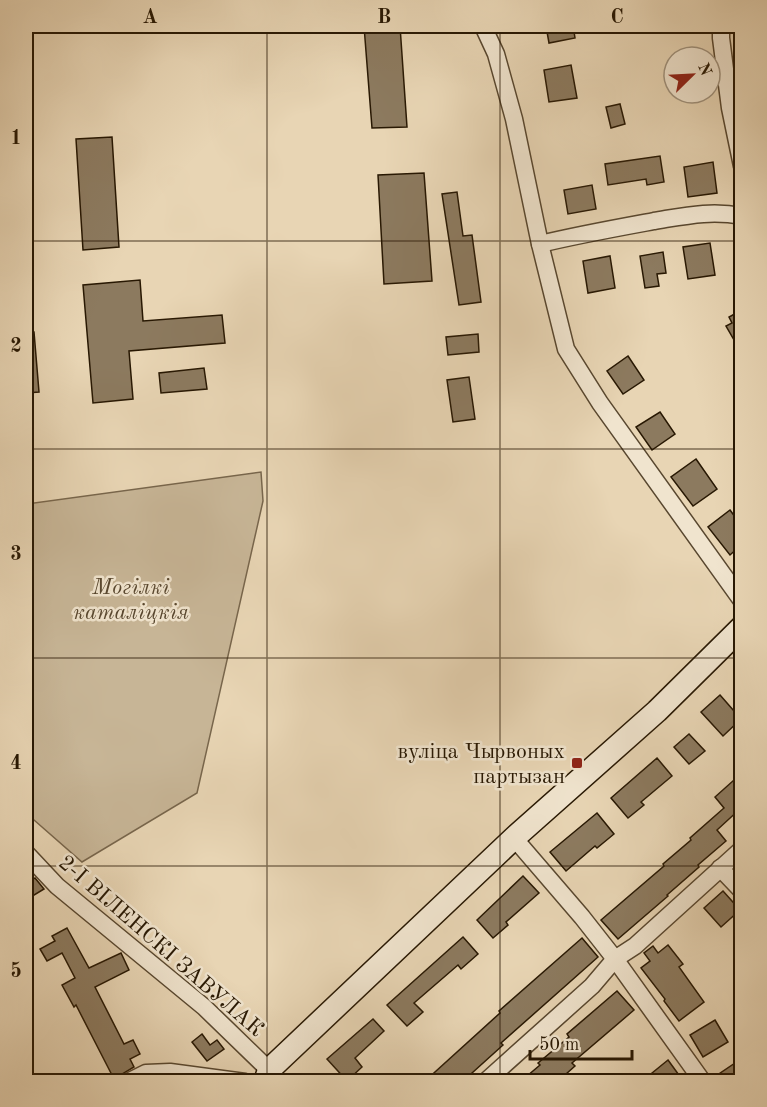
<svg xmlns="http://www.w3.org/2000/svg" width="767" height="1107" font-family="'Old Standard TT',serif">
	<rect width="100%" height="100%" fill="#e8d5b4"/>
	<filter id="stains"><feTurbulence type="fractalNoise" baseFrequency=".00333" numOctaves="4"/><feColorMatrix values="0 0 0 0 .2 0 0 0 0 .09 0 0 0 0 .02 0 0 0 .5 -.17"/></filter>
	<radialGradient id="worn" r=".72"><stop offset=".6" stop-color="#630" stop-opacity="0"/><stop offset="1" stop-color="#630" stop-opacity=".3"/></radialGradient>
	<polygon fill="#c7b596" stroke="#78664c" stroke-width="1.5" points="261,472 263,501 197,793 82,862 26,813 26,503 27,504"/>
	<g fill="#8c7a5f" stroke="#281803" stroke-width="1.5">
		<polygon points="364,26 400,26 407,127 372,128"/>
		<polygon points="546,26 573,26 575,38 549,43"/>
		<polygon points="571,65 577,98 549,102 544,70"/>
		<polygon points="620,104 625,124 611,128 606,107"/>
		<polygon points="112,137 119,247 83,250 76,139"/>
		<polygon points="660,156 664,182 647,185 646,179 608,185 605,164"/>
		<polygon points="713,162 717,193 688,197 684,167"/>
		<polygon points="424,173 432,281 384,284 378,175"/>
		<polygon points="592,185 596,209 568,214 564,190"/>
		<polygon points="457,192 463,236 472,235 481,302 459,305 442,194"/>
		<polygon points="710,243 715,275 688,279 683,247"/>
		<polygon points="663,252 666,273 657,274 659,286 645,288 640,256"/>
		<polygon points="610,256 615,288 588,293 583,261"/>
		<polygon points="140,280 143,321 222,315 225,343 129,351 133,399 93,403 83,285"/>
		<polygon points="738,312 741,317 741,352 726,326 732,323 729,317"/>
		<polygon points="34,332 39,392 26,393 26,333"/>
		<polygon points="478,334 479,352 448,355 446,337"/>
		<polygon points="628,356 644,380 623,394 607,371"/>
		<polygon points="204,368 207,389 161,393 159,373"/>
		<polygon points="469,377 475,419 453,422 447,380"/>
		<polygon points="660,412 675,434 652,450 636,427"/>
		<polygon points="696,459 717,489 693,506 671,477"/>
		<polygon points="730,510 741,525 741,545 730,555 708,527"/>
		<polygon points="720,695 741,719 723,736 701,712"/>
		<polygon points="689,734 705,751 689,764 674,747"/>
		<polygon points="657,758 672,776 641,802 644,805 628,818 611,798"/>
		<polygon points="734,780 741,789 741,808 717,830 726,841 698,865 699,867 667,895 668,896 618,939 601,920 664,866 663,864 691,840 690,838 724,808 715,797"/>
		<polygon points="597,813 614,834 597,848 595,846 566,871 550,852"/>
		<polygon points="523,876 539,893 506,922 508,925 493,938 477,920"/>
		<polygon points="35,878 44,889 26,900 26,884"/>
		<polygon points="723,891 740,910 721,927 704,908"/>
		<polygon points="67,928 89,968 121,953 129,970 95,987 124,1044 133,1040 140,1054 130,1059 134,1067 114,1079 76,1005 74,1007 62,985 75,978 62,953 47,961 40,949 55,941 52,936"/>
		<polygon points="463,937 478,954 461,969 458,965 414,1003 423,1012 407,1026 387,1005"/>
		<polygon points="582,938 598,957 501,1043 503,1045 462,1082 424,1082 500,1013 499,1011"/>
		<polygon points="668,945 683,964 679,967 704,1002 679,1021 664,1001 665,999 641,968 650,961 644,953 653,946 658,953"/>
		<polygon points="617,991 634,1010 572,1063 575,1066 557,1082 520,1082 540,1065 538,1063 569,1037 567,1034"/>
		<polygon points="373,1019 384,1031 355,1058 362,1067 347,1081 327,1059"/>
		<polygon points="715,1020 728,1042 703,1057 690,1035"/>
		<polygon points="202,1034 210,1045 217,1040 224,1049 207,1061 192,1042"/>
		<polygon points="668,1060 684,1082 641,1082"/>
		<polygon points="738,1061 741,1066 741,1082 713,1082 713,1078"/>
	</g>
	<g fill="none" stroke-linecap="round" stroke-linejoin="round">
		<g stroke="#58472f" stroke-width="19">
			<g id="street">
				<polyline points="483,26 496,54 514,119 540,244 566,349 600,403 742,601"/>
				<polyline points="721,26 721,38 730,108 742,166"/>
				<path d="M540,244C577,235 616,228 654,221C685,216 710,210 742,216"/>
				<polyline points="514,838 582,917 615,959 703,1082"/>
				<polyline points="26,853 57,886 204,1007 269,1070"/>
				<polyline points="720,868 742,891"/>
				<polyline points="128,1082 146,1073 170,1072 245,1082"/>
				<polyline points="485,1082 592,986 615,959 635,946 742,849"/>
			</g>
		</g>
		<g stroke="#281803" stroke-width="25">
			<polyline id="secondary" points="265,1082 269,1070 514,838 657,711 742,627"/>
		</g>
		<use href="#street" stroke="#f0e4ce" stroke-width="16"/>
		<use href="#secondary" stroke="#f0e4ce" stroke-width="22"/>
	</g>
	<path fill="none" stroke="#281803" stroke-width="1.5" stroke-opacity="0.55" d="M267,26V1082M500,26V1082M26,241H742M26,449H742M26,658H742M26,866H742"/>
	<rect fill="#8f2418" stroke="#f0e4ce" stroke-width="2" x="571" y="757" width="12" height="12" rx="3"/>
	<g text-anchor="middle" stroke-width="5" stroke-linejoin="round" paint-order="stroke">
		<g font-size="22" font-style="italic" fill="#58472f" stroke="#f0e4ce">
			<text x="131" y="594">Могілкі<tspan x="131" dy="25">каталіцкія</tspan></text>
		</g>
		<g font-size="22" fill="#281803" stroke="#f0e4ce" text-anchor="end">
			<text x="565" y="758">вуліца Чырвоных<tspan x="565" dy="25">партызан</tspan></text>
		</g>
		<g font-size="22" fill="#281803" stroke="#f0e4ce">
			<text transform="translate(162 945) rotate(41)" y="8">2-І ВІЛЕНСКІ ЗАВУЛАК</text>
		</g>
	</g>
	<rect width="767" height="1107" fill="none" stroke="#e8d5b4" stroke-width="66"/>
	<g transform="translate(692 75) rotate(66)"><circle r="28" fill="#f0e4ce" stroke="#a0927d" stroke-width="1.5"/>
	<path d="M0-4.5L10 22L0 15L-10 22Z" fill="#8f2418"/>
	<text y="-9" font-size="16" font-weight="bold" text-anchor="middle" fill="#281803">N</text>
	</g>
	<path d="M530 1050v9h102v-9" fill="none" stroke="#281803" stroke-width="3"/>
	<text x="539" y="1050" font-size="18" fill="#281803" stroke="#f0e4ce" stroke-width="4.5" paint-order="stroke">50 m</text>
	<rect x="33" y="33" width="701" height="1041" fill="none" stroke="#281803" stroke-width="2"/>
	<g font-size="20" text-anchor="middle" font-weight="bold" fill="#281803">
		<text x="150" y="23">A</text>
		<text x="384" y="23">B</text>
		<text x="617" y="23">C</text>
		<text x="16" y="144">1</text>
		<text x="16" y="352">2</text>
		<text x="16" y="560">3</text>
		<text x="16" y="769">4</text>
		<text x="16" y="977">5</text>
	</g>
	<rect width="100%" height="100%" filter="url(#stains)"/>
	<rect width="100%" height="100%" fill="url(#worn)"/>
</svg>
